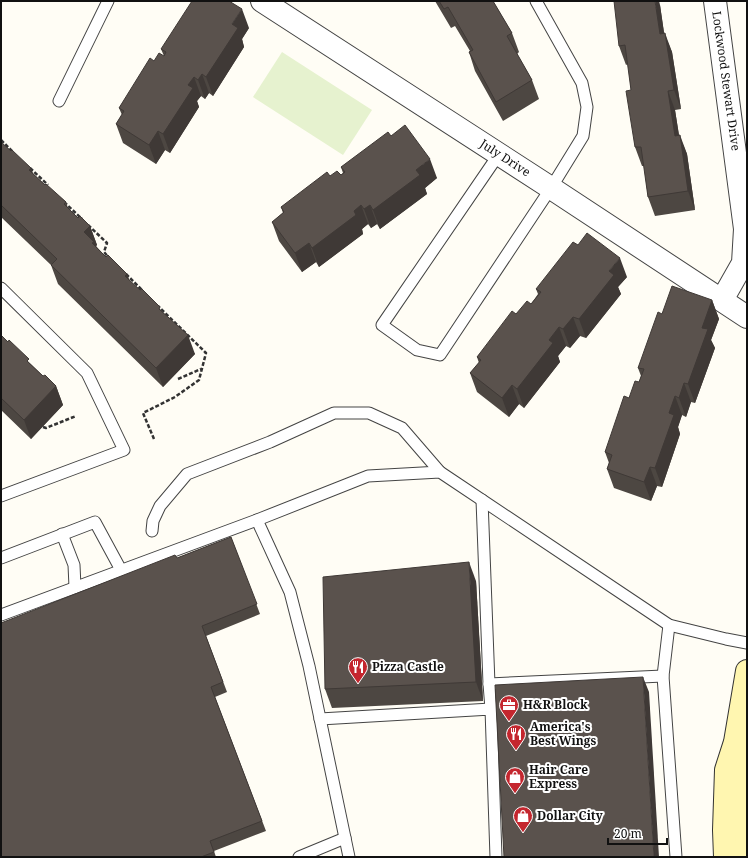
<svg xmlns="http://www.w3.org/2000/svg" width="748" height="858" font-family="'Noto Serif',serif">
	<rect width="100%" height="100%" fill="#fffdf5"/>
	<polygon fill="#e6f2cf" points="282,52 372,110 343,155 253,97"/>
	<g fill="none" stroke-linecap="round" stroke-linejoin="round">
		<g stroke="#444" stroke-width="13">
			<g id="lane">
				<polyline points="59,101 108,1"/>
				<polyline points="499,154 382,325 417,350 440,355 551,188 583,136 587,107 582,83 536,1"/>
				<polyline points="1,288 87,373 124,450 1,496"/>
				<polyline points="482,500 489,684"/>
				<polyline points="257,520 290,592 309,666 349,857"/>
				<polyline points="152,531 153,521 160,506 187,474 270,442 334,413 369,413 402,428 440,472"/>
				<polyline points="62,534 74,565 75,587"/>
				<polyline points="1,558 95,522 121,570"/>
				<polyline points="1,615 257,520 368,476 440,472 669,625 726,639 747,643"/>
				<polyline points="669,625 663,676 676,857"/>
				<polyline points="491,709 489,684 663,676"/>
				<polyline points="320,719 491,709 496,857"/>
				<polyline points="299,857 345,838"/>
			</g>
		</g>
		<g stroke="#444" stroke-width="24">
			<g id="street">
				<polyline points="262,1 551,188 747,317"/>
				<polyline points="715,1 745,229 743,263 722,300"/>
			</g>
		</g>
		<g stroke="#333" stroke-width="24">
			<g id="secondary">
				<polyline points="735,743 742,770 742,857"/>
				<polyline points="725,857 724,830 726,770 735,742 747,671"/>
			</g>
		</g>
		<g stroke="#333" stroke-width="2.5" stroke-dasharray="4 2" stroke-linecap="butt">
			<polyline points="1,140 13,152"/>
			<polyline points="30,168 48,185"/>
			<polyline points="64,202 82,219"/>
			<polyline points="88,225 107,243 104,252 109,258"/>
			<polyline points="126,274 143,291"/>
			<polyline points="178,379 201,369"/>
			<polyline points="43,427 46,428 76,416"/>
			<polyline points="154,439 143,413 175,397 199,380 206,353 158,306"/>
		</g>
		<use href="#lane" stroke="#fff" stroke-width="11"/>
		<use href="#street" stroke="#fff" stroke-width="22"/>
		<use href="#secondary" stroke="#fff6b0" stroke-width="22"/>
	</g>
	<g fill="#4d4742">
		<polygon points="435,1 493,1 512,33 519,52 517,54 532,80 539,99 503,121 475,71 469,52 470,51 455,26 451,28"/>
		<polygon points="660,5 664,33 672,52 681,109 675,110 679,135 687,154 695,210 655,216 648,197 644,166 642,166 635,147 631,90 628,64 626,65 619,46"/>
		<polygon points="249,28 242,39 244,47 213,96 209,93 205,99 201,96 197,101 199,107 170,153 165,150 156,164 123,143 116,124 122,115 119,108 154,61 164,56 161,49"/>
		<polygon points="391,136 437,178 425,188 427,194 380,229 377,224 371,228 368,224 362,229 363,234 319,267 316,262 302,272 279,241 272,222 283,213 281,207 330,176 341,175 343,173 341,167"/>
		<polygon points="1,142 45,185 66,202 68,208 78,218 90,226 97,245 96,246 106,257 127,274 129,280 162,311 195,354 163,387 58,284 51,265 1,217"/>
		<polygon points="627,277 618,287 621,294 586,338 580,336 570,348 566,346 558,356 560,362 524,408 519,404 509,417 477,392 470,373 479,363 477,357 516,314 531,304 538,294 536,289"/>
		<polygon points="712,300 719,319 711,340 715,348 695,403 691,402 686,417 682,415 678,427 680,434 662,487 657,486 651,501 614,488 607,469 609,463 605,452 629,398 639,382 641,376 638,368 662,314"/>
		<polygon points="1,335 43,376 56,386 63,405 31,439 1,410"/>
		<polygon points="231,537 260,614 206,636 227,692 215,697 266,831 214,851 216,857 1,857 177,558"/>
		<polygon points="476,581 483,701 332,708 325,689"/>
	</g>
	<g fill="#3f3936">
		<polygon points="655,1 659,1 660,5 667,53 660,34"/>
		<polygon points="242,9 249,28 242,39 244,47 213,96 206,77 232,24"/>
		<polygon points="665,33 672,52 681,109 674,90"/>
		<polygon points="202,74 209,93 205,99 198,80"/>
		<polygon points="194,77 201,96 197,101 199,107 170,153 163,134 188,85"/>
		<polygon points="668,91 675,110 682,155 675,136"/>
		<polygon points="158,131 165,150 156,164 149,145"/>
		<polygon points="680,135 687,154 695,210 688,191"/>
		<polygon points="430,159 437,178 425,188 427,194 380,229 373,210 416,170"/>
		<polygon points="31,168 38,187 29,170"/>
		<polygon points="361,205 368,224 362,229 363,234 319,267 312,248 354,211"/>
		<polygon points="370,205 377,224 371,228 364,209"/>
		<polygon points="90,226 97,245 96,246 101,261 84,232"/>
		<polygon points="309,243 316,262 302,272 295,253"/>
		<polygon points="620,258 627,277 618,287 621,294 586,338 579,319 609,271"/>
		<polygon points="127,274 134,293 125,276"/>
		<polygon points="712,300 719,319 711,340 715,348 695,403 688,384 702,328"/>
		<polygon points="573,317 580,336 570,348 563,329"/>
		<polygon points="559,327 566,346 558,356 560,362 524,408 517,389 549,340"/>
		<polygon points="188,335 195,354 163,387 156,368"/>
		<polygon points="684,383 691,402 686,417 679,398"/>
		<polygon points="512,385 519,404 509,417 502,398"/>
		<polygon points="56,386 63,405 31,439 24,420"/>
		<polygon points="675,396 682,415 678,427 680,434 662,487 655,468 669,413"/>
		<polygon points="650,467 657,486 651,501 644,482"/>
		<polygon points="469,562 476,581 483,701 476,682"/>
		<polygon points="643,677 649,692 659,857 654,857"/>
	</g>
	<g fill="#5a524d" stroke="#3f3936">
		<polygon points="192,1 229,1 242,9 232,24 238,28 206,77 202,74 198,80 194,77 188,85 193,88 163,134 158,131 149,145 116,124 124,111 119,108 150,58 154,61 159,53 164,56 166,52 161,49"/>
		<polygon points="439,1 493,1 512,33 507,36 532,80 496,102 469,52 473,50 448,7 444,9"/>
		<polygon points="614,1 655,1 660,34 665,33 674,90 668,91 675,136 680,135 688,191 648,197 641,147 635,147 626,91 631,90 625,45 619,46"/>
		<polygon points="405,125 430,159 416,170 420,175 373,210 370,205 364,209 361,205 354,211 356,215 312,248 309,243 295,253 272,222 284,212 281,207 327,172 330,176 337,171 341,175 345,172 341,167 388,132 391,136"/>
		<polygon points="1,142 11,151 12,150 31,168 29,170 45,185 46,184 66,202 64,204 78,218 80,216 90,226 84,232 94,242 92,243 106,257 108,255 127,274 125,276 140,290 142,289 160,307 159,309 188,335 156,368 51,265 57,259 1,205"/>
		<polygon points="587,233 620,258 609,271 614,275 579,319 573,317 563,329 559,327 549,340 553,343 517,389 512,385 502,398 470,373 481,360 477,357 512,311 516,314 527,301 531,304 541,292 536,289 573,242 578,245"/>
		<polygon points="672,286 712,300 702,328 708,329 688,384 684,383 679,398 675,396 669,413 674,415 655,468 650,467 644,482 607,469 612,455 605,452 624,396 629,398 635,381 639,382 644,369 638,368 658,312 662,314"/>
		<polygon points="1,335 8,342 9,340 29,359 27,361 43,376 45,375 56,386 24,420 1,398"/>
		<polygon points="231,537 257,604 202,626 223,682 211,687 262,821 210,841 214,852 201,857 1,857 1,623 175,555 177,558"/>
		<polygon points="469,562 476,682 325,689 323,577"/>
		<polygon points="643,677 654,857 504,857 495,685"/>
	</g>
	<defs>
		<g id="restaurant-pin" transform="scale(1)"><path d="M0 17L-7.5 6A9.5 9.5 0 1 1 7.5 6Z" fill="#c4262e" stroke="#fff"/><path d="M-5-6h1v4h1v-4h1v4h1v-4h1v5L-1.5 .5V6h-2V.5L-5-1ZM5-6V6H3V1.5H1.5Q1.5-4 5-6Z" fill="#fff"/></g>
		<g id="office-pin" transform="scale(1)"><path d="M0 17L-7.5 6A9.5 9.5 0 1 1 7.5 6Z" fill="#c4262e" stroke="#fff"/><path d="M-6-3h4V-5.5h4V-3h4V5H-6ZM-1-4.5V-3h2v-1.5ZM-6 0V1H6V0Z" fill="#fff"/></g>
		<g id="shop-pin" transform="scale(1)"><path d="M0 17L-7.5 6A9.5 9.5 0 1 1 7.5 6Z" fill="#c4262e" stroke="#fff"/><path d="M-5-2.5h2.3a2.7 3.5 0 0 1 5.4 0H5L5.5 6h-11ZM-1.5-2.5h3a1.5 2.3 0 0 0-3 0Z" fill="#fff"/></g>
	</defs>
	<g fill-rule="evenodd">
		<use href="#restaurant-pin" x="358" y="667"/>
		<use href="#office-pin" x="509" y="705"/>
		<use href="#restaurant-pin" x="516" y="734"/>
		<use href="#shop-pin" x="515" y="777"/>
		<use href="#shop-pin" x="523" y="816"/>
	</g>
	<g text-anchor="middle" stroke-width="4" stroke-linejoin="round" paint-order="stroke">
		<g font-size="12" fill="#111" stroke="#fff">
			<text transform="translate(726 81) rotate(82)" y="4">Lockwood Stewart Drive</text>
			<text transform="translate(505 158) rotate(33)" y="4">July Drive</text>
		</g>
		<g font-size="12" font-weight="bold" fill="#111" stroke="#fff" text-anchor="start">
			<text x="372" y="671">Pizza Castle</text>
			<text x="523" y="709">H&amp;R Block</text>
			<text x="530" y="731">America's<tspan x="530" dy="14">Best Wings</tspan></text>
			<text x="529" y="774">Hair Care<tspan x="529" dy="14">Express</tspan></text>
			<text x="537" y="820">Dollar City</text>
		</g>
	</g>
	<rect width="748" height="858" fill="none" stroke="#111111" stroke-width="4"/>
	<path d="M608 838v6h59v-6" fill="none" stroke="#111111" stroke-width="2"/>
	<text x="614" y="838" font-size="12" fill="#111111" stroke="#ffffff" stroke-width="3" paint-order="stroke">20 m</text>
</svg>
